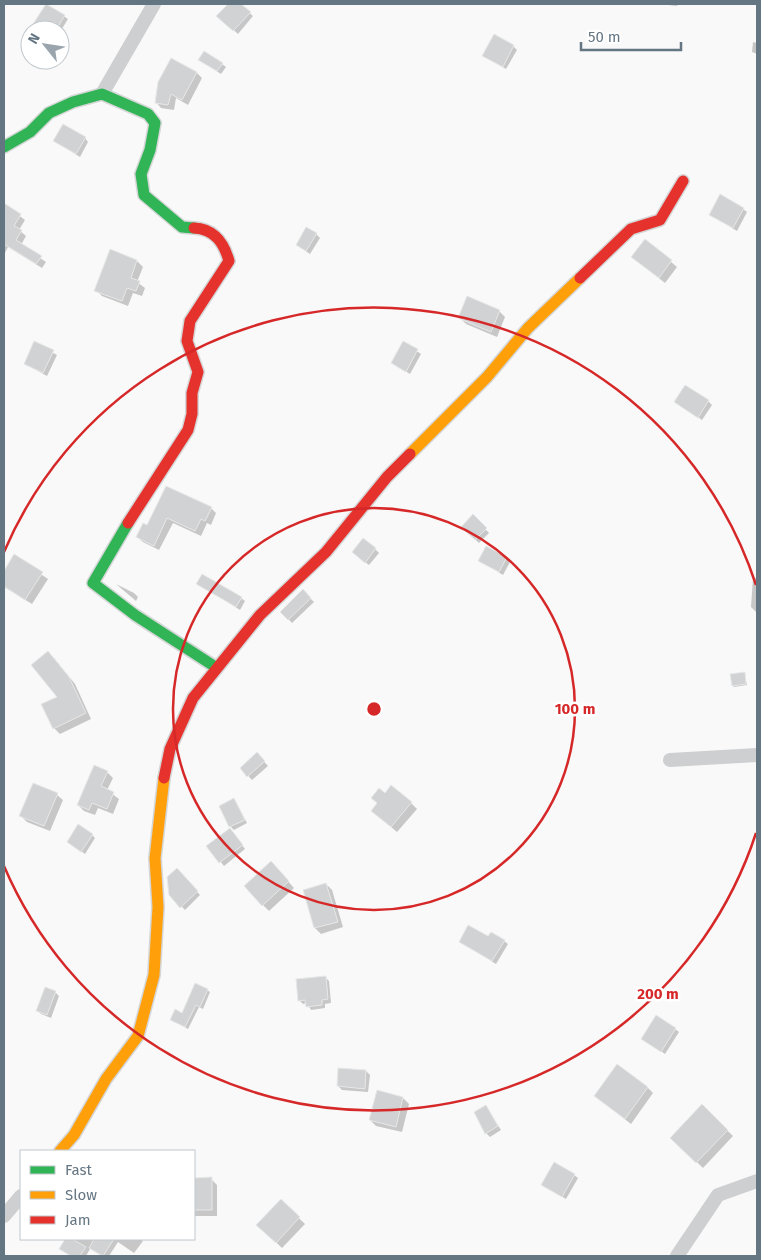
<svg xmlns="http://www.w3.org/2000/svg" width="761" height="1260" font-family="'Fira Sans',sans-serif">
	<rect width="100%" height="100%" fill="#f9f9f9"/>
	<g fill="#0003">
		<polygon points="229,4 239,4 253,16 238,34 218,16"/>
		<polygon points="660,4 678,4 677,6"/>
		<polygon points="47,5 68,19 60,32 60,30 42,30 35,24"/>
		<polygon points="753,42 757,43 757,54 752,52"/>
		<polygon points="513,46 517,50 506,69 484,56"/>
		<polygon points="204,63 222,64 226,67 221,74"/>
		<polygon points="197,73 202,78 188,105 176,98 174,110 161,108 156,102"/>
		<polygon points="85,138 88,142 80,157 54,141"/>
		<polygon points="4,204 25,220 19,230 26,236 21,245 46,262 42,268 8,247 4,255"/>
		<polygon points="743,209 747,212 737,231 710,215"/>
		<polygon points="316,234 320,238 310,254 297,245"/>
		<polygon points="645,240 677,267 665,283 632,257"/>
		<polygon points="111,251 137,261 143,267 137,282 145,288 142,296 133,293 128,306 102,296 96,290"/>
		<polygon points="499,311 505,317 497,337 466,324 460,318"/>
		<polygon points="403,342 421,354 410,374 392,363"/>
		<polygon points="35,343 57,355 47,376 25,364"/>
		<polygon points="708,401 712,405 702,420 676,402"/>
		<polygon points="166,487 211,508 216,513 211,525 207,523 201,536 173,523 159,550 143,542 137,537 148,527"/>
		<polygon points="473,516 489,533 479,543 462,527"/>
		<polygon points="375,549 379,553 369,565 357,556"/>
		<polygon points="14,556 48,579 32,604 4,587 4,573"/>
		<polygon points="506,558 510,562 503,575 480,561"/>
		<polygon points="753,578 757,578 757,613 751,607"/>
		<polygon points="198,583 241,598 245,601 240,610"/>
		<polygon points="116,584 134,593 138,597 136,601"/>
		<polygon points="303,591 314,602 292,623 282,612"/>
		<polygon points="54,658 75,684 91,719 60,734 54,728 43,705 59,697"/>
		<polygon points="744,673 747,685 734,687 733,686"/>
		<polygon points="257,754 268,766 252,780 241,768"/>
		<polygon points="107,772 113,778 107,790 119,799 113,814 98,808 95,815 84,811 78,805"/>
		<polygon points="57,795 63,800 50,831 27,822 21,816"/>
		<polygon points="234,799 247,823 234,830 230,826"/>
		<polygon points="411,803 417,809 397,832 378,816"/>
		<polygon points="233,833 245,849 224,866 208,846"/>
		<polygon points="92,835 95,838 85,854 68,842"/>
		<polygon points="277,869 294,888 269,911 263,905"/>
		<polygon points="177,870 200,895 185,910 170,894"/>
		<polygon points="326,884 332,890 343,927 321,934 315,928 304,890"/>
		<polygon points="489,938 504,941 508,944 496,964 465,945"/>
		<polygon points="325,977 329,981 331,1003 325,1004 325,1008 311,1010 307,1003 303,1004 299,1000"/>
		<polygon points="207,990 210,992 203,1009 199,1007 188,1029 171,1019 183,1014"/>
		<polygon points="55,992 59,996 51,1018 41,1014 37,1010"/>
		<polygon points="675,1029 679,1032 665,1054 643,1039"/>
		<polygon points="366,1071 370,1075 368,1092 342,1090 338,1086"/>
		<polygon points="648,1088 653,1093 631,1124 595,1096"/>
		<polygon points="378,1092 403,1098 409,1104 402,1132 376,1126 370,1120"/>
		<polygon points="702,1106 733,1136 703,1168 672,1138"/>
		<polygon points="486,1107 501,1130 490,1137 486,1133"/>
		<polygon points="574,1175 578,1178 566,1199 542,1185"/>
		<polygon points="194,1179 211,1179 217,1185 217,1216 194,1216"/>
		<polygon points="281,1201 305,1224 282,1248 258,1225"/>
		<polygon points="66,1239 140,1239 143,1241 134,1253 118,1242 109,1256 102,1256 90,1249 86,1256 71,1256 60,1248"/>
	</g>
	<g fill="#d0d2d3" stroke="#e8e8e8">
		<polygon points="46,4 65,15 56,30 43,30 33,24"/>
		<polygon points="228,4 241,4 251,12 233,31 216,16"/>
		<polygon points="494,34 514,45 503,67 482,56"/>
		<polygon points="204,51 223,63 217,71 198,60"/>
		<polygon points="171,58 197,72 182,100 171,94 168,105 155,103 158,82"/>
		<polygon points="63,124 86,137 76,154 53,141"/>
		<polygon points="720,194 744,208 733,228 709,215"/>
		<polygon points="4,203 21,214 14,226 22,230 16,240 42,256 36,264 4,244"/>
		<polygon points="306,227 317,233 306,251 296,245"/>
		<polygon points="645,239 672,260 659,278 631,257"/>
		<polygon points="110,249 137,260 131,278 140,281 136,291 127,288 122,301 94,291"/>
		<polygon points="467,296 500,310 491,332 458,318"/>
		<polygon points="34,341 54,350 43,373 24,364"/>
		<polygon points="403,341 418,349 406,372 391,363"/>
		<polygon points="685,385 709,400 698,418 674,402"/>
		<polygon points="166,486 212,507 205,521 201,519 195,531 167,518 154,546 136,537 143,523 147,525"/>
		<polygon points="473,514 487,528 475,540 461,527"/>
		<polygon points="363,538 376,548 365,563 352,552"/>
		<polygon points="486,546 507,557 499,572 478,561"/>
		<polygon points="14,554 43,572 25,600 4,586 4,571"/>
		<polygon points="202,574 242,597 236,607 196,584"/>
		<polygon points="303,589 311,598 288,620 280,612"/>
		<polygon points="48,651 69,677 86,713 53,729 41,704 57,697 31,665"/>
		<polygon points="745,672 746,684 732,686 730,674"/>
		<polygon points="257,752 265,761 247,777 240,768"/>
		<polygon points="94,765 108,771 101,786 114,792 107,809 92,803 89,810 77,805"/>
		<polygon points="33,783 58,793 44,826 19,816"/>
		<polygon points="391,785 412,802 391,827 371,811 377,803 371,798 379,788 385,793"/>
		<polygon points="234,798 245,820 229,827 219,806"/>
		<polygon points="78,824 93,834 81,852 67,842"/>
		<polygon points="230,828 243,845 219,863 206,846"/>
		<polygon points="271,861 289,881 262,906 244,886"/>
		<polygon points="177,868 198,891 180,908 169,895 167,877"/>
		<polygon points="326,883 338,922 314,928 303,890"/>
		<polygon points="468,925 488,936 491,932 505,940 492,961 459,942"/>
		<polygon points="326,976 328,999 322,1000 322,1005 306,1007 305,1000 298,1001 296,979"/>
		<polygon points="195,983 208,989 200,1007 196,1005 185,1027 170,1020 175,1009 182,1013"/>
		<polygon points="45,987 56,991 47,1015 36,1011"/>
		<polygon points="656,1015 676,1028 661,1052 641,1039"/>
		<polygon points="617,1064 648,1087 625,1119 594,1096"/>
		<polygon points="338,1068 366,1070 365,1089 337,1086"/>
		<polygon points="377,1090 403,1097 396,1127 369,1120"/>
		<polygon points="702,1104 728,1130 696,1163 670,1138"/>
		<polygon points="486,1105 498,1126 485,1134 474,1112"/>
		<polygon points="554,1162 575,1174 562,1197 541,1185"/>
		<polygon points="212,1177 212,1210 194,1210 194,1178"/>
		<polygon points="281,1199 300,1217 276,1243 256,1225"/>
		<polygon points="65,1239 72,1239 86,1247 80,1256 71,1256 59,1249"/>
		<polygon points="94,1239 114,1239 103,1256 89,1248"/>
	</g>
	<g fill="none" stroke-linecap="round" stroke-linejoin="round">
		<g stroke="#d5d6d7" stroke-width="14">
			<g id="fast">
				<polyline points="4,147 30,132 49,113 73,102 102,94 148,114 155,123 150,150 141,174 144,195 182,227 194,228"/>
				<polyline points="128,523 93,583 135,615 217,668"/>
			</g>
		</g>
		<g stroke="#d5d6d7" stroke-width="14">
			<g id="slow">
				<polyline points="410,454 487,377 528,328 580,278"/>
				<polyline points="60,1151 74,1135 106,1079 138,1036 154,975 158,907 155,858 164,778"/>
			</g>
		</g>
		<g stroke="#d5d6d7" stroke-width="14">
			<g id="jam">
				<polyline points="580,278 631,229 660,220 683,181"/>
				<path d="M128,523L188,430L192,414V393L198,372L187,341L190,321L229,261C224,243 215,229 194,228"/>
				<polyline points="164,778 170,749 193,698 260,615 326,552 387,477 410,454"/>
			</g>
		</g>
		<g stroke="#cecfd0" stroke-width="14">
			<polyline points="102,94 154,4"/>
			<polyline points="670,760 757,755"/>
			<polyline points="4,1216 21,1196"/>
			<polyline points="677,1256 718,1195 757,1181"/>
		</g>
		<use href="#fast" stroke="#30b455" stroke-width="11"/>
		<use href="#slow" stroke="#ff9f0a" stroke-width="11"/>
		<use href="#jam" stroke="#e5322d" stroke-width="11"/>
	</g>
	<g fill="none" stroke="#d62828" stroke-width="2.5">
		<circle cx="374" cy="709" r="201"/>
		<path d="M756 833A402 402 0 0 1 4 866M4 552A402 402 0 0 1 756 585"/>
	</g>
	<circle cx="374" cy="709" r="8" fill="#d62828" stroke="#fff" stroke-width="2.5"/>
	<g font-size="15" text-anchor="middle" font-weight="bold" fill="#d62828" stroke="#fff" stroke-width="5" stroke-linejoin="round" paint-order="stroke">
		<text x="575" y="714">100 m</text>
		<text x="658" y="999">200 m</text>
	</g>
	<rect width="761" height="1260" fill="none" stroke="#657683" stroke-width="10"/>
	<rect x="20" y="1150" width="175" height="90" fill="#ffffff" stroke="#c1c8cd"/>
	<rect x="30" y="1166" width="25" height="8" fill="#30b455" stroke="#c1c8cd"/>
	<text x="65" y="1175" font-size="15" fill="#657683">Fast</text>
	<rect x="30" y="1191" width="25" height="8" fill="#ff9f0a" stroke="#c1c8cd"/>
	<text x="65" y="1200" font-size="15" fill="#657683">Slow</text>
	<rect x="30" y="1216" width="25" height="8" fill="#e5322d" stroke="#c1c8cd"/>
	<text x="65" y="1225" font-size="15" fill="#657683">Jam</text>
	<g transform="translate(45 45) rotate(300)"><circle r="24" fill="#ffffff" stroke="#c1c8cd"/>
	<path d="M0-4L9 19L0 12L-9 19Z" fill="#99a4ac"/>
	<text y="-8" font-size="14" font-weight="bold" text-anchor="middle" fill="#657683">N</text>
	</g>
	<path d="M581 42v8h100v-8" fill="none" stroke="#657683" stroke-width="2.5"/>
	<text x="588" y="42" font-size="15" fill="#657683" stroke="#ffffff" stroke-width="4" paint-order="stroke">50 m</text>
</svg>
